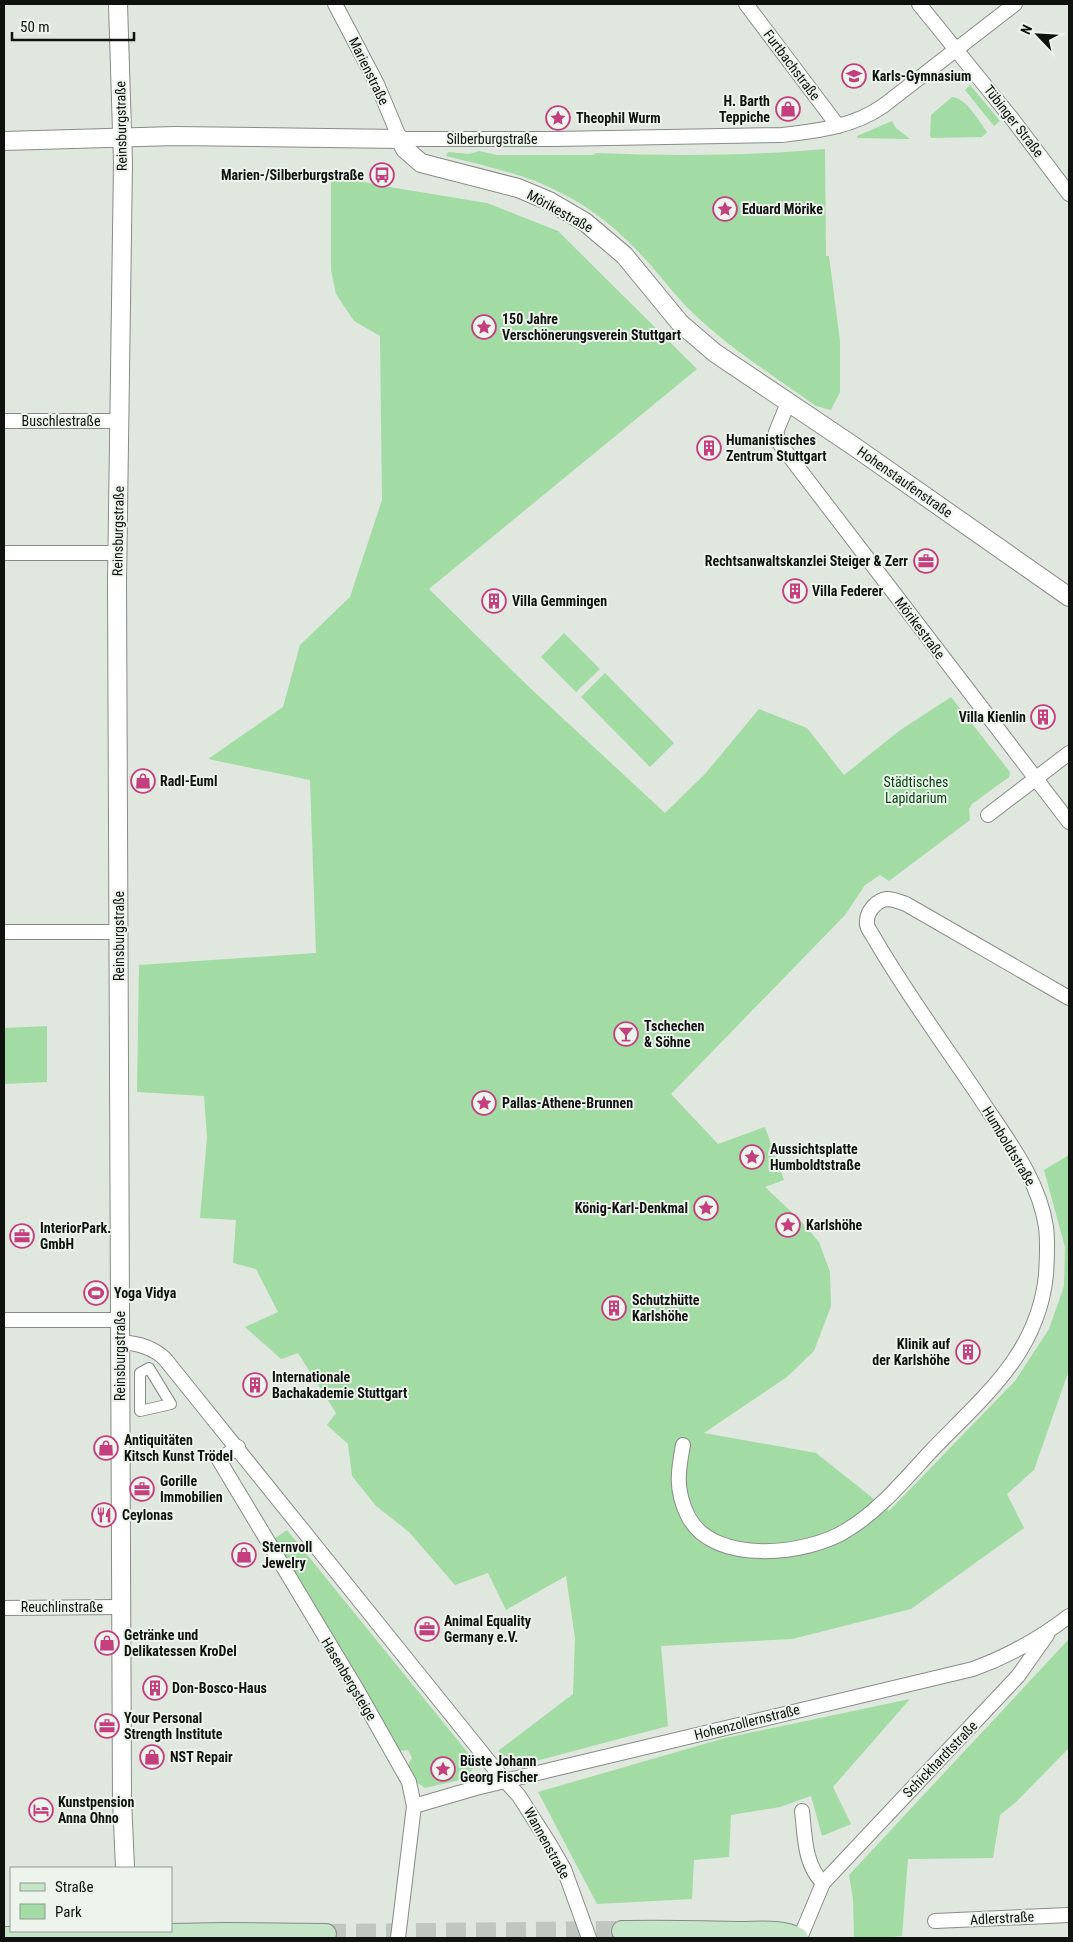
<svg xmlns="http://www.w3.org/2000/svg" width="1073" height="1942" font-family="'Roboto Condensed',sans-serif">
	<rect width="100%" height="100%" fill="#dfe7df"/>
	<g fill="#a2dba3">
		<polygon points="970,85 1000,121 994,126 965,90"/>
		<path d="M952,97C966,98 979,121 987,132L982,137L932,138L930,136L931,115Z"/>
		<polygon points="892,121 896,128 910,139 858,138 857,136"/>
		<path d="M825,149L826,256H829L840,341V392L831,410L816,406C775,377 731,349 695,315C677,298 663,279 647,261C623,234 594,209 561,193C525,174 485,166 446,156L448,152L469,154L479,151L497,155H594L595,153C672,156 749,156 825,149Z"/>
		<polygon points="331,174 377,185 487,203 558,231 697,369 429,589 529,687 665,813 705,774 759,709 807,728 844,775 899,731 951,697 1010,772 1009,777 972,804 969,809 970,820 889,881 880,875 865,885 845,915 671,1094 718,1144 765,1127 784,1180 765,1187 800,1220 819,1242 830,1272 831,1306 814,1351 787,1377 704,1433 816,1453 889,1511 1015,1381 1049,1329 1064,1286 1065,1247 1044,1170 1069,1155 1069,1370 1034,1470 1007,1494 1024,1528 911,1609 792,1639 661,1646 668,1726 517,1766 498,1751 573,1694 575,1638 566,1576 506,1610 488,1573 455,1585 409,1532 376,1506 352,1476 348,1444 327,1425 336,1413 298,1353 281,1359 245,1327 278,1312 256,1269 233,1263 236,1220 200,1218 207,1137 204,1096 137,1092 139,965 316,953 310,780 208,759 283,707 300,645 350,597 382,500 380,336 354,321 336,294 331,270"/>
		<polygon points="564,633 600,669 576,692 541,657"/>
		<polygon points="605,673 674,743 650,767 581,697"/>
		<polygon points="47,1026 47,1082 4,1084 4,1028"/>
		<polygon points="287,1530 477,1764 464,1779 425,1788 415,1781 407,1767 412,1758 408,1750 398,1751 271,1541"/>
		<polygon points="1069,1639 1069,1748 1016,1802 1000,1815 993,1858 908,1859 902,1936 881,1938 854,1938 853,1899 849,1875"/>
		<polygon points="910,1699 833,1787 851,1824 822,1836 811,1796 780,1807 731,1815 729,1857 694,1860 692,1899 597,1904 538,1792 725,1738"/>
	</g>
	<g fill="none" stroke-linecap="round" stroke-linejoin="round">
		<polyline stroke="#c0c7c0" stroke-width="20" stroke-dasharray="20 10" stroke-linecap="butt" points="326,1934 622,1931"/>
		<g stroke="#868d86" stroke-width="12">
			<polygon id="pedestrian" points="149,1368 171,1404 140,1411 140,1373"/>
		</g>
		<g stroke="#868d86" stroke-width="16">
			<g id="minor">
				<path d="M335,4L377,84L400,139H555L782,135C817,131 853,127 883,106L1015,4"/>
				<polyline points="746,4 838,126"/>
				<polyline points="919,4 1013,120 1069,194"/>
				<polyline points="788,403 776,432 780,444 1069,822"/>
				<polyline points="4,421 118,421"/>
				<polyline points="4,553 118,553"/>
				<polyline points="988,815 1069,753"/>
				<polyline points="4,932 118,932"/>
				<polyline points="4,1320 120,1320"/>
				<path d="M120,1342C137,1343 153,1347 165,1359L495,1769L519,1796L549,1843L564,1869L589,1938"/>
				<path d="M683,1445C678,1471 675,1490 688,1516C713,1566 808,1555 847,1530C880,1510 906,1478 932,1450C983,1397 1038,1354 1046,1275C1047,1259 1048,1243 1046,1227C1039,1179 1006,1138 980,1098C944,1044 905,992 873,936C870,931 866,927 867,921C867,911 877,900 887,899C894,899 900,902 906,904L1069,998"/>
				<polyline points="238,1447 219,1460 356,1688 409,1782 414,1806 398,1938"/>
				<polyline points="4,1608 121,1607"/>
				<path d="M414,1806L476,1788L554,1769L973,1669C1009,1656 1039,1639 1069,1616"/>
				<path d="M802,1811C805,1836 804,1864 823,1883"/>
				<polyline points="935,1921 1069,1915"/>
				<polyline points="800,1938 823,1883 1018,1676 1047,1635"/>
			</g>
		</g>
		<g stroke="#868d86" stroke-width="20">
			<g id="tertiary">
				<polyline points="118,4 123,163 117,582 122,1799 125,1868"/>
				<polyline points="4,141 175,136 400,139 405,149 421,163 518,188 549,201 585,222 624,255 680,323 715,353 852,445 1069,597"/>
			</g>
		</g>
		<g stroke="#868d86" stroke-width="22">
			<g id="secondary">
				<path d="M622,1931C662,1930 701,1931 741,1932C759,1932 782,1929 798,1938"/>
				<polyline points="4,1937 225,1933 326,1934"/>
			</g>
		</g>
		<use href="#pedestrian" stroke="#fff" stroke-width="10"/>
		<use href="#minor" stroke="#fff" stroke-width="14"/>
		<use href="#tertiary" stroke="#fff" stroke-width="18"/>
		<use href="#secondary" stroke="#c5e4c8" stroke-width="20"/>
	</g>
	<defs>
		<g id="school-ring" transform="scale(1.25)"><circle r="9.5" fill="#ecf4ec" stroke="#c53e7d" stroke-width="1.5"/><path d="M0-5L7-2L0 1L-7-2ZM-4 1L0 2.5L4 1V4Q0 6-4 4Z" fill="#c53e7d"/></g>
		<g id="shop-ring" transform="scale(1.25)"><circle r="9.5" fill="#ecf4ec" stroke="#c53e7d" stroke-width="1.5"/><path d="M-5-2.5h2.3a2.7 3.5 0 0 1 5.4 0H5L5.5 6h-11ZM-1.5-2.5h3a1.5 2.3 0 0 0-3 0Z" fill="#c53e7d"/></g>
		<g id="sight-ring" transform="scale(1.25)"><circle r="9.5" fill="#ecf4ec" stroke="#c53e7d" stroke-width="1.5"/><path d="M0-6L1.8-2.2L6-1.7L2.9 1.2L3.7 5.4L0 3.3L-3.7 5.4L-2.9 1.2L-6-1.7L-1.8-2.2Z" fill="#c53e7d"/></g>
		<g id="bus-ring" transform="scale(1.25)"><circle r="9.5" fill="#ecf4ec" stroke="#c53e7d" stroke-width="1.5"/><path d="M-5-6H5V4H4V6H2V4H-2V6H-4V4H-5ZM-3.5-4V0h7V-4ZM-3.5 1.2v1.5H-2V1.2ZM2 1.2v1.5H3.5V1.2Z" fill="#c53e7d"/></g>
		<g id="building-ring" transform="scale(1.25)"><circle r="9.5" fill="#ecf4ec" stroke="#c53e7d" stroke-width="1.5"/><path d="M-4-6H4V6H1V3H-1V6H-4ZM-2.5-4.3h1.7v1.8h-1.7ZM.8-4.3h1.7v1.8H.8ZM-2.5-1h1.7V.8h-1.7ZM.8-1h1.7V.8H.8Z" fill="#c53e7d"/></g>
		<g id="office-ring" transform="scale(1.25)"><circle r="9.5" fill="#ecf4ec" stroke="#c53e7d" stroke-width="1.5"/><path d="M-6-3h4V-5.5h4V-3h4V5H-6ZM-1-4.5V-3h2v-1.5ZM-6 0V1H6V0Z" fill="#c53e7d"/></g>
		<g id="bar-ring" transform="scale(1.25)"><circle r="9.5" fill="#ecf4ec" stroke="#c53e7d" stroke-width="1.5"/><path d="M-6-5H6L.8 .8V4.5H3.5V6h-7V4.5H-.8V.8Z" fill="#c53e7d"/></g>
		<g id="stadium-ring" transform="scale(1.25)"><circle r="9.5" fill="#ecf4ec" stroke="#c53e7d" stroke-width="1.5"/><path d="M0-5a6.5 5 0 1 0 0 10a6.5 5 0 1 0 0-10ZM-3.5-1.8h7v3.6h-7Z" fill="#c53e7d"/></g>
		<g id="restaurant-ring" transform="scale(1.25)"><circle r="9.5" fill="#ecf4ec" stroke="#c53e7d" stroke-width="1.5"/><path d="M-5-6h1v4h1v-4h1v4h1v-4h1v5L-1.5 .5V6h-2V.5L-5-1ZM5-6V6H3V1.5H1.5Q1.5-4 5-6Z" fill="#c53e7d"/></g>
		<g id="hotel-ring" transform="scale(1.25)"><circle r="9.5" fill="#ecf4ec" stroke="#c53e7d" stroke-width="1.5"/><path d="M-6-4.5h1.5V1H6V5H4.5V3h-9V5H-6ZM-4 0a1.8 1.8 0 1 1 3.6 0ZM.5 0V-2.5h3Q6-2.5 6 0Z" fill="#c53e7d"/></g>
	</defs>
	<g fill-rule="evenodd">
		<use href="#school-ring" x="854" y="76"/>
		<use href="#shop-ring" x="788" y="109"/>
		<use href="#sight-ring" x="558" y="118"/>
		<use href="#bus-ring" x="382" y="175"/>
		<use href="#sight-ring" x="725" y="209"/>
		<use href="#sight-ring" x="484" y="327"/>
		<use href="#building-ring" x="709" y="448"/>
		<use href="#office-ring" x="926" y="561"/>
		<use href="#building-ring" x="795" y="591"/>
		<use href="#building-ring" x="494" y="601"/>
		<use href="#building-ring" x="1043" y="717"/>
		<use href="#shop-ring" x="143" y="781"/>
		<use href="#bar-ring" x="626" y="1034"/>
		<use href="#sight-ring" x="484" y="1103"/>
		<use href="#sight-ring" x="752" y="1157"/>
		<use href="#sight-ring" x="706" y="1208"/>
		<use href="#sight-ring" x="788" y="1225"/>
		<use href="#office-ring" x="22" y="1236"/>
		<use href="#stadium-ring" x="96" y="1293"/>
		<use href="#building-ring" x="614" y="1308"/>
		<use href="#building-ring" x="968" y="1352"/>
		<use href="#building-ring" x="255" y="1385"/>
		<use href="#shop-ring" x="106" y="1448"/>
		<use href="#office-ring" x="142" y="1489"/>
		<use href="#restaurant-ring" x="104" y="1515"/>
		<use href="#shop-ring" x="244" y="1555"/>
		<use href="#office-ring" x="427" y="1629"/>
		<use href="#shop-ring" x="107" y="1643"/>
		<use href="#building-ring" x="155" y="1688"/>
		<use href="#office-ring" x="107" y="1726"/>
		<use href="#shop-ring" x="152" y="1757"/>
		<use href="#sight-ring" x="443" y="1769"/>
		<use href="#hotel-ring" x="41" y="1810"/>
	</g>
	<g text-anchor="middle" stroke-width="4" stroke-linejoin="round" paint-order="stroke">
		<g font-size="14" fill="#0f120f" stroke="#ecf4ec">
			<text transform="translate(792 65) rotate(53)" y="5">Furtbachstraße</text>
			<text transform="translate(369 71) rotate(64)" y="5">Marienstraße</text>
			<text transform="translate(1014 121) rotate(52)" y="5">Tübinger Straße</text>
			<text transform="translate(121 126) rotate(-91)" y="5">Reinsburgstraße</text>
			<text x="492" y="144">Silberburgstraße</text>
			<text transform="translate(560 211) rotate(29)" y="5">Mörikestraße</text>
			<text x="61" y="426">Buschlestraße</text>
			<text transform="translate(905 482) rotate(35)" y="5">Hohenstaufenstraße</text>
			<text transform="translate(118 531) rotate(-89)" y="5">Reinsburgstraße</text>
			<text transform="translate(920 628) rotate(53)" y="5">Mörikestraße</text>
			<text transform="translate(119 936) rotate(-90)" y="5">Reinsburgstraße</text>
			<text transform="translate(1009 1146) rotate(59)" y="5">Humboldtstraße</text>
			<text transform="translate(120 1356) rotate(-90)" y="5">Reinsburgstraße</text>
			<text x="62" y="1612">Reuchlinstraße</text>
			<text transform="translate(349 1679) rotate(59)" y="5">Hasenbergsteige</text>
			<text transform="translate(747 1722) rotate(-14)" y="5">Hohenzollernstraße</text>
			<text transform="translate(940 1759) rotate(-46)" y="5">Schickhardtstraße</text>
			<text transform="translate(547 1843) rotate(61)" y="5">Wannenstraße</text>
			<text transform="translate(1002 1918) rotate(-3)" y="5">Adlerstraße</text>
		</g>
		<g font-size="14" font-weight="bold" fill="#0f120f" stroke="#ecf4ec" text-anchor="start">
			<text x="872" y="81">Karls-Gymnasium</text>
			<text x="770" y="106" text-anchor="end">H. Barth<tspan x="770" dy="16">Teppiche</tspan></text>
			<text x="576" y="123">Theophil Wurm</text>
			<text x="364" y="180" text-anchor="end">Marien-/Silberburgstraße</text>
			<text x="742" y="214">Eduard Mörike</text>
			<text x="502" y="324">150 Jahre<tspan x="502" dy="16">Verschönerungsverein Stuttgart</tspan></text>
			<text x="726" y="445">Humanistisches<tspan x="726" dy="16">Zentrum Stuttgart</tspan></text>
			<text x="908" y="566" text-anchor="end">Rechtsanwaltskanzlei Steiger &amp; Zerr</text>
			<text x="812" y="596">Villa Federer</text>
			<text x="512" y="606">Villa Gemmingen</text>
			<text x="1026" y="722" text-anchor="end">Villa Kienlin</text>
			<text x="160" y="786">Radl-Euml</text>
			<text x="644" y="1031">Tschechen<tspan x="644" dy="16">&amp; Söhne</tspan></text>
			<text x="502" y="1108">Pallas-Athene-Brunnen</text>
			<text x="770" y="1154">Aussichtsplatte<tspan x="770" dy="16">Humboldtstraße</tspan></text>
			<text x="688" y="1213" text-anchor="end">König-Karl-Denkmal</text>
			<text x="806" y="1230">Karlshöhe</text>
			<text x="40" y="1233">InteriorPark.<tspan x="40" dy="16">GmbH</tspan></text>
			<text x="114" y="1298">Yoga Vidya</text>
			<text x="632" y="1305">Schutzhütte<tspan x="632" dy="16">Karlshöhe</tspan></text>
			<text x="950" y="1349" text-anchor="end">Klinik auf<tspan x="950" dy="16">der Karlshöhe</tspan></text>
			<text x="272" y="1382">Internationale<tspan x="272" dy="16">Bachakademie Stuttgart</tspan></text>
			<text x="124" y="1445">Antiquitäten<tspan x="124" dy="16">Kitsch Kunst Trödel</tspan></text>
			<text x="160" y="1486">Gorille<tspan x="160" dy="16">Immobilien</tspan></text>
			<text x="122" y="1520">Ceylonas</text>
			<text x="262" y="1552">Sternvoll<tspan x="262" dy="16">Jewelry</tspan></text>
			<text x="444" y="1626">Animal Equality<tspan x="444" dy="16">Germany e.V.</tspan></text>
			<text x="124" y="1640">Getränke und<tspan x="124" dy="16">Delikatessen KroDel</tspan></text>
			<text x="172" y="1693">Don-Bosco-Haus</text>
			<text x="124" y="1723">Your Personal<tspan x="124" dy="16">Strength Institute</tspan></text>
			<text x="170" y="1762">NST Repair</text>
			<text x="460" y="1766">Büste Johann<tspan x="460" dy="16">Georg Fischer</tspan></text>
			<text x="58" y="1807">Kunstpension<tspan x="58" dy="16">Anna Ohno</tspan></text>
		</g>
		<g font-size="14" fill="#00470d" stroke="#ecf4ec">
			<text x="916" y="787">Städtisches<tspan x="916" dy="16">Lapidarium</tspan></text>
		</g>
	</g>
	<rect width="1073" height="1942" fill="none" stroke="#0f120f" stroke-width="10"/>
	<rect x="10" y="1867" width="162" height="65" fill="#ecf4ec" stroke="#949a94"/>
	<rect x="20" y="1883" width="25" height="8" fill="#c5e4c8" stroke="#949a94"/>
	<text x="55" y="1892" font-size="15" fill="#0f120f">Straße</text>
	<rect x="20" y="1904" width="25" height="15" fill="#a2dba3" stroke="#949a94"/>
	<text x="55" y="1917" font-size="15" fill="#0f120f">Park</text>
	<g transform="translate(1038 35) rotate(295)" stroke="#ecf4ec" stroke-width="4" paint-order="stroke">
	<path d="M0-4L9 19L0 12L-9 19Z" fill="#0f120f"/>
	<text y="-8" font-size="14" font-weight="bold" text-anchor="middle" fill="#0f120f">N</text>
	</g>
	<path d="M12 32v8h122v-8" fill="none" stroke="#0f120f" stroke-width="2.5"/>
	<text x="20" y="32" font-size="15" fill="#0f120f" stroke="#ecf4ec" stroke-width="4" paint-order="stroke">50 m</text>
</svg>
